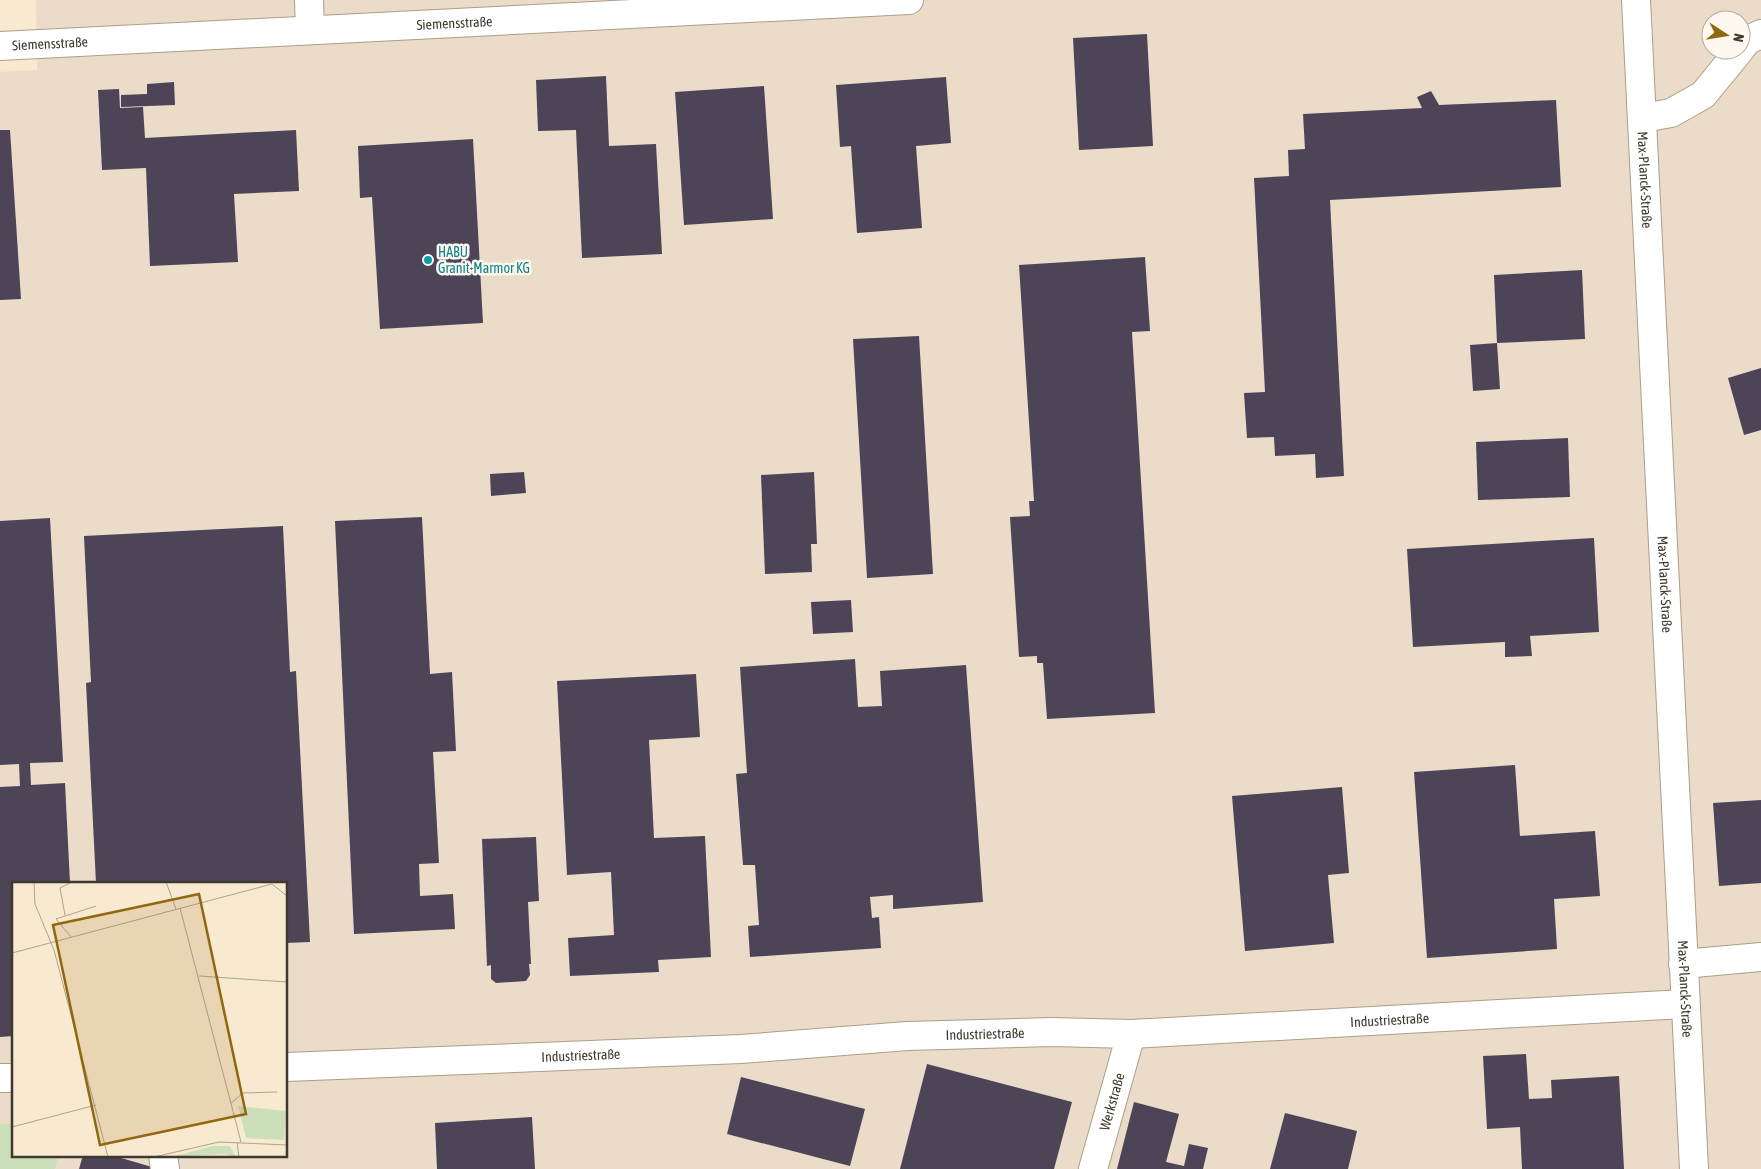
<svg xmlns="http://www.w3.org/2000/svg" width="1761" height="1169" font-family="'Asap Condensed',sans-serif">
	<rect width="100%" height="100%" fill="#f8e9d1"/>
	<path fill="#ebdbc9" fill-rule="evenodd" d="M36,0H1761V1169H55L59,1155H286V883H14V1123L0,1124V72L37,70ZM1711,20H1741V50H1711Z"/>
	<polygon fill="#ccdfbb" points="14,1123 14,1155 59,1155 55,1169 0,1169 0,1124"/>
	<g fill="#4e4458">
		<polygon points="1147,34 1153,146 1079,150 1073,38"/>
		<polygon points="606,76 609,146 656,144 662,254 582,258 576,130 538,131 536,80"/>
		<polygon points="946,77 951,143 916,146 922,228 857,233 851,146 840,147 836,85"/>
		<polygon points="174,82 175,105 121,107 121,95 147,94 147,84"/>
		<polygon points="764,86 773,219 684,225 675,92"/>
		<polygon points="119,89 120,108 143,107 145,138 296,130 299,191 234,194 238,262 150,266 146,168 102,170 98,90"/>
		<polygon points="1431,91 1439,105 1556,100 1561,187 1330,200 1344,476 1316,478 1315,454 1275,456 1274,437 1247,438 1244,393 1265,392 1254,178 1289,176 1288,150 1305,149 1303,114 1422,108 1417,97"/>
		<polygon points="0,130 10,130 21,299 0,300"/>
		<polygon points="473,139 483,323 380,329 372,197 360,198 358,146"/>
		<polygon points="1145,257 1150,331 1132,332 1155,713 1047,719 1043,663 1037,663 1037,656 1019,657 1010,517 1030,516 1029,501 1034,501 1019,265"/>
		<polygon points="1582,270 1585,339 1497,343 1494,275"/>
		<polygon points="919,336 933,574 867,578 853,339"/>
		<polygon points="1497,343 1500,389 1473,391 1470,345"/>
		<polygon points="1761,368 1761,430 1744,435 1728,378"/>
		<polygon points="1568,438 1570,497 1478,500 1476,442"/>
		<polygon points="524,472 526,493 491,496 490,474"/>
		<polygon points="814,472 817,544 811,544 812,572 765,574 761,475"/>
		<polygon points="422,517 430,674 452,672 456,751 433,752 439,863 419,864 420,896 453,894 455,929 354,934 335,521"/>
		<polygon points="50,518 63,762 30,763 31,785 65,783 70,883 14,883 14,1036 0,1037 0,787 20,786 19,764 0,765 0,521"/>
		<polygon points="283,526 290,672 296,671 310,942 286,943 286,883 96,883 86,683 91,682 84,536"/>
		<polygon points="1594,538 1599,632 1530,636 1532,656 1505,657 1505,642 1413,647 1407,549"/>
		<polygon points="851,600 853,632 813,634 811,602"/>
		<polygon points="855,659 858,707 882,706 880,671 966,665 983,902 893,909 893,895 870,897 872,918 879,917 881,948 750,957 748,926 759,925 755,865 743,865 736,774 747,773 740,667"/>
		<polygon points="696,674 700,737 649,740 654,838 705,836 711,957 658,960 659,972 570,976 568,938 614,935 611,872 567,875 557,681"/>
		<polygon points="1515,765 1520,836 1595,831 1600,896 1554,899 1557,949 1427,958 1414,772"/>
		<polygon points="1342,787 1349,873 1328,875 1334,943 1245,951 1232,796"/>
		<polygon points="1761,800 1761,883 1719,886 1713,803"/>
		<polygon points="536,837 539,901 528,902 531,964 529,964 530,975 526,981 496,983 491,979 491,965 487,966 482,839"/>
		<polygon points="1526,1054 1529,1099 1552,1098 1551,1080 1619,1076 1624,1169 1522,1169 1520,1127 1487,1129 1483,1056"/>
		<polygon points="927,1064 1072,1102 1054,1169 900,1169"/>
		<polygon points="741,1077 865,1109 850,1166 727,1134"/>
		<polygon points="1134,1102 1179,1114 1166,1162 1184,1166 1189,1144 1208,1148 1203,1169 1117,1169"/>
		<polygon points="1285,1113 1357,1131 1348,1169 1270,1169"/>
		<polygon points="532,1117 535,1169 437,1169 435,1123"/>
		<polygon points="83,1155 111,1155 152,1167 151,1169 79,1169"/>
	</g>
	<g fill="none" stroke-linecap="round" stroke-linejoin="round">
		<g stroke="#ad9e88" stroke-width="30">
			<g id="minor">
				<polyline points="309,0 310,30"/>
				<path id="s1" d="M1636,0L1694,1169"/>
				<polyline points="1741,48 1748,40 1761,34"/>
				<polyline points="1643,118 1671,113 1703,95 1740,50"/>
				<polyline points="1683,964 1761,957"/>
				<path id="s2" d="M286,1067L741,1049L907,1036L1052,1032L1131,1034L1684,1004"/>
				<polyline points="0,1078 14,1078"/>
				<polyline points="163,1155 165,1169"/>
				<path id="s3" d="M1093,1169L1131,1034"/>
			</g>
		</g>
		<g stroke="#ad9e88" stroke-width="30">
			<g id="major">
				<path id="s4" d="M0,46L909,0"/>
			</g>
		</g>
		<use href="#minor" stroke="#fff" stroke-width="28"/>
		<use href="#major" stroke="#fff" stroke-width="28"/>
	</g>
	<circle fill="#0f9aa8" stroke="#fef8ee" stroke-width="2" cx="428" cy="260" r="5"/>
	<g text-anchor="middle" stroke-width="5" stroke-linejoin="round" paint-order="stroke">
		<g font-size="14" fill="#3e382e" stroke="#fef8ee">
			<text dy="5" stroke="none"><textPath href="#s4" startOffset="455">Siemensstraße</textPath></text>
			<text dy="5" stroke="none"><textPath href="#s4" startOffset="50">Siemensstraße</textPath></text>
			<text dy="5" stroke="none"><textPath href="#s1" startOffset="180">Max-Planck-Straße</textPath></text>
			<text dy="5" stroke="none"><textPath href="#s1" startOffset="585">Max-Planck-Straße</textPath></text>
			<text dy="5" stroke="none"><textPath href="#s1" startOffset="990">Max-Planck-Straße</textPath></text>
			<text dy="5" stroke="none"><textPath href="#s2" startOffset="1105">Industriestraße</textPath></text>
			<text dy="5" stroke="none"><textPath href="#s2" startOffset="700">Industriestraße</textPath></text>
			<text dy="5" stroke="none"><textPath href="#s2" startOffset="295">Industriestraße</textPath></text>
			<text dy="5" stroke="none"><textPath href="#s3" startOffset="70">Werkstraße</textPath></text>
		</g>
		<g font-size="14" fill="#0d838f" stroke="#fef8ee" text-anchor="start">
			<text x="438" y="257">HABU<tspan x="438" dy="16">Granit-Marmor KG</tspan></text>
		</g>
	</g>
	<g transform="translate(12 882)">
		<rect width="275" height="275" fill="#f8e9d1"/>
		<path d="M226,224L274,229L272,258L234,256ZM201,264H218L224,275L212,272L159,275Z" fill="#ccdfbb"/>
		<path fill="none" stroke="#aea290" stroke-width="1" d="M22,0L23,22L42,68L96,275M154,0L164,27M260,2L275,14M168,26L229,260M53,33L48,6L60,0M59,55L44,37L84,24M0,71L260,2M187,94L275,100M219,221L231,211L265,210M0,245L84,223M225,260L227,275M142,275L207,260L275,263"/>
		<path fill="#916710" fill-opacity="0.15" stroke="#916710" stroke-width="2.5" d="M187,12L234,232L88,263L41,43Z"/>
		<rect width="275" height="275" fill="none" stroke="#3e382e" stroke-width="2.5"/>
	</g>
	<g transform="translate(1726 35) rotate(102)"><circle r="24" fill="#fef8ee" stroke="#b1aba1"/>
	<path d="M0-4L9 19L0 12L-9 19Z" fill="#916710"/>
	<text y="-8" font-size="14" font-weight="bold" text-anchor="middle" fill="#3e382e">N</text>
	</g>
</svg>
